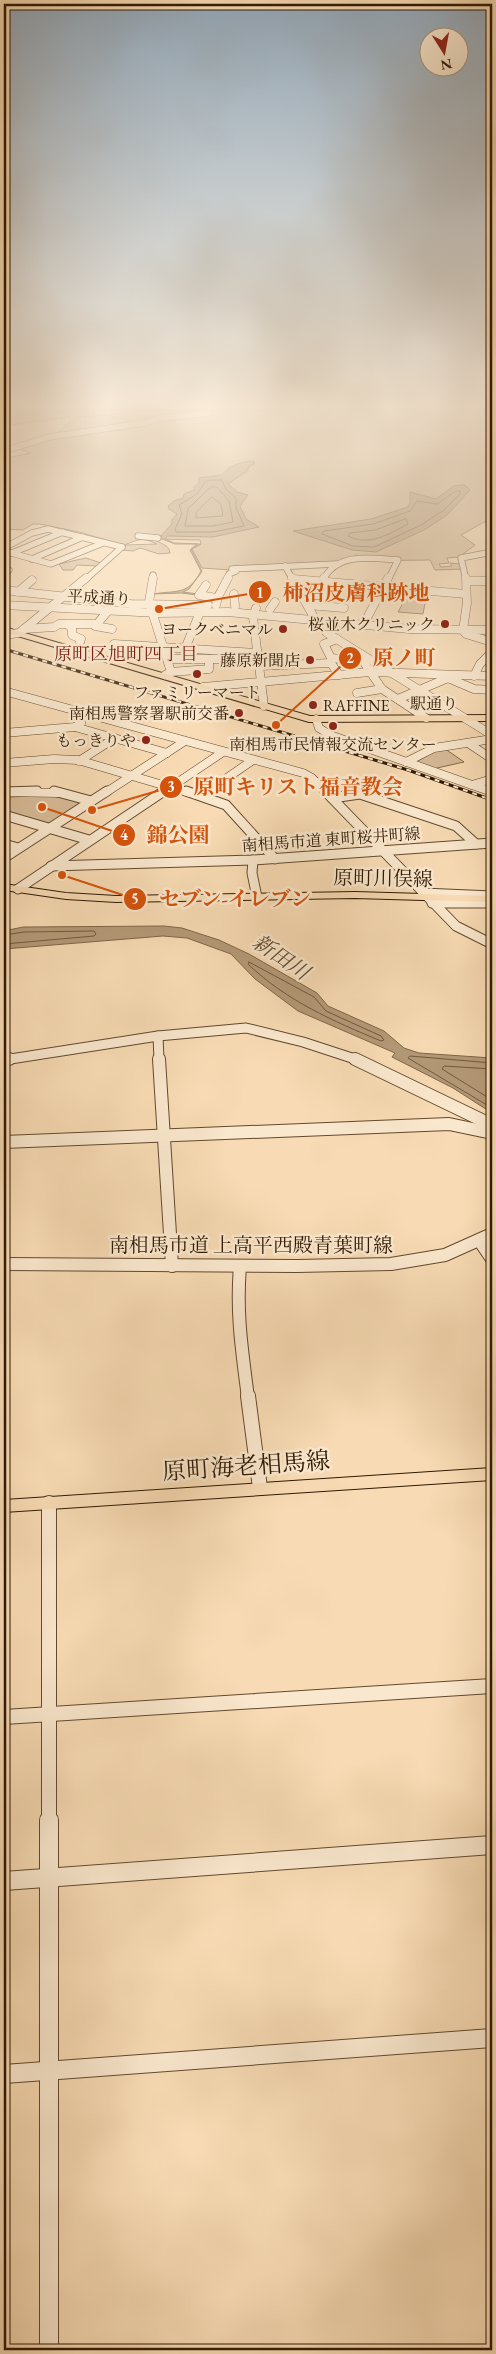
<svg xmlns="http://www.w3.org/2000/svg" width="496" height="2354" font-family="'EB Garamond','Noto Serif JP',serif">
	<rect width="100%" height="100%" fill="#f8dbb4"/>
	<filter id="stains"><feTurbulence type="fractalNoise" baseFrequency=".004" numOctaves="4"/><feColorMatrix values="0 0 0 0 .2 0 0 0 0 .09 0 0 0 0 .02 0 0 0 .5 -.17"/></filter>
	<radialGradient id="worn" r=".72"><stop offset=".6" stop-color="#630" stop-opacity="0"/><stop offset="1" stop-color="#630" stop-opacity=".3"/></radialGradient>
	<g fill="#d6ba96" stroke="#836a4c">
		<path d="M4,410C19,410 61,405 71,417L4,426Z"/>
		<path d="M121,410H492V523L484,522L461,535L475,545L459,557L447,558L449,563L439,564L441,567L452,566L450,563L461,564L464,569L435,570L430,560L344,561L229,567L231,570L202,568L192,549L201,544L200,540L156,539C159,545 169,543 170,553L159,554L140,548L133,551L122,550L126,545L157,544C142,537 140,539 124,545L79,532L40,524H33L23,530L4,529V459L30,453L18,448L52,437L76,417L120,414Z"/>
		<polygon points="86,558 101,563 97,566 77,565 73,570 63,570 59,564"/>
		<polygon points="410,590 427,592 423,614 398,612"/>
		<polygon points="444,748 464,762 437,768 438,770 416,762 437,750"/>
		<polygon points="43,791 86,801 49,826 4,811 4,793"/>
	</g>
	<g fill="#b49977" stroke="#7f6648">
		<path d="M254,461L255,463L249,467L247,471L228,484L237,492L248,495L240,506L246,519L259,527L213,537L167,536L165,539L174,543L201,544L191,549L202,571L201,573L189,589L183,592L213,596L224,580L213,597L181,593L153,594C176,590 188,596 201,571L190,550L197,544H175L162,539L161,536L172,524V520L177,514L169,509L168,506L174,501L183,498L184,494L194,490V487L199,483V478L222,475C228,466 242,461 254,461Z"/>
		<polygon points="460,485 465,485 470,490 447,515 424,530 376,552 352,550 293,531 371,519 408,507 410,503 410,492 436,499 454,486"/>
		<polygon points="164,926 182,928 219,940 249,954 317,993 328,1006 384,1031 404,1048 419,1053 492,1058 492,1113 453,1088 392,1057 395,1053 298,1011 255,979 231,954 187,938 163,936 4,949 4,931 23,927"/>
	</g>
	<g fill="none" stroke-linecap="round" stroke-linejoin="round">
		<g stroke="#72593c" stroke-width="1">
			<polygon points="210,480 222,480 226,489 236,498 236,507 244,526 213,532 176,532 175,529 182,514 179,505 197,494 205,482"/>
			<polygon points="211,487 217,487 229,501 233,522 213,526 185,526 188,509"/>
			<polygon points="456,491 460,491 460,494 444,510 421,525 374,547 353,546 322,534 324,531 373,524 410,511 417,501 437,504"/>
			<polygon points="212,497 221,504 223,516 196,518 196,513"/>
			<path d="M406,519L408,524C389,534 369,547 348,536L350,533L375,530Z"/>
			<polyline points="4,935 24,932 94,931 96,934 94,936 4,944"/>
			<path d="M249,962L314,997L326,1011L381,1036L384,1040L381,1041C333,1021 287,1001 249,965Z"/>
			<polyline points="492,1063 410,1056 408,1058 492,1108"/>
			<polyline points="492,1069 444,1066 442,1069 492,1100"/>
		</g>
		<g stroke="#624a2e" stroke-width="7">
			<g id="minor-far5">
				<polyline points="89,410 91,414"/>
				<polyline points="4,451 49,437 144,423 162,418 208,413"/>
				<polyline points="492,519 489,521 492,523"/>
				<polyline points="4,532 4,534"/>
				<polyline points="138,536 158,538"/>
				<polyline points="4,548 32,533 48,529 122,547"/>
				<polyline points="4,551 51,564 103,543"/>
				<polyline points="12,553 63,532"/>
				<polyline points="32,559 83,537"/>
				<polyline points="285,566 293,580"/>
				<polyline points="232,569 336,564"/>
				<polyline points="4,576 9,570"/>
				<polyline points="293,579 299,580"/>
				<polyline points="85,580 122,547"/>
				<polyline points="152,580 153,575"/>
				<polyline points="227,580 229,574 236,571 235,569"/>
				<path d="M323,580C337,552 372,558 398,560L388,580"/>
				<polyline points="466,580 461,558 492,552"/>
			</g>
		</g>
		<g stroke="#624a2e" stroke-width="9">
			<g id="minor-far4">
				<polyline points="153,578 149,602 171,672"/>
				<polyline points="292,578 316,621 327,633 492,735"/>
				<polyline points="466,578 467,603 463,630 466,634 492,642"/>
				<polyline points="293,579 466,594"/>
				<polyline points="467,581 492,581"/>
				<polyline points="206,585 199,595 216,598"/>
				<polyline points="4,590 131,604 208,605"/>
				<polyline points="18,592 32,580"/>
				<polyline points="234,594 235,606"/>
				<polyline points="303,596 315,596 324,578"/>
				<polyline points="4,605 158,613 228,612 409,629 492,630"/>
				<polyline points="216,605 218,597 228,578"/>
				<polyline points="308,605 344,608"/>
				<polyline points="256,608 253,617 264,706"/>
				<polyline points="270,609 275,602"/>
				<polyline points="367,618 388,578"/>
				<polyline points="97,624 95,626 112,629"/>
				<polyline points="68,625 72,628 72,635 81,639 80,642"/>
				<polyline points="24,629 54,627 59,624 97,624 108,611"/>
				<polyline points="4,635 19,633 86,578"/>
				<polyline points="337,639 324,644 331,658 363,661 382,689 426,718"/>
				<polyline points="114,644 257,653"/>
				<polyline points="185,649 200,612"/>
				<polyline points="168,659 247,659"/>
				<polyline points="258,666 331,663 339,675"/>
				<polyline points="165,675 171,672 209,669 209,659"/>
				<polyline points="474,676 480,664 492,652"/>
				<polyline points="448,678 474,689 492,690"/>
				<polyline points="203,687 370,672 492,676"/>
				<polyline points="4,691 303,773 312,778 327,793"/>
				<polyline points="357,693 382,689"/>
				<polyline points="398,699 448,678 448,675"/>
				<polyline points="316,719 319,728 330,735 492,792"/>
				<polyline points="75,727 167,753"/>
				<polyline points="4,733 75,727 81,723"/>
				<polyline points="468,743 492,759"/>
				<polyline points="79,761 115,738"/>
				<polyline points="406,762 434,748 492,739"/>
				<polyline points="4,763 54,759 78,760 190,793"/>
				<polyline points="472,785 492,779"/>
				<polyline points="4,792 59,793"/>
				<polyline points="105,793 185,741"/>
				<polyline points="162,793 223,752"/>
				<polyline points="205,793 253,760"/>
			</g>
		</g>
		<g stroke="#624a2e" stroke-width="11">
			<g id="minor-far3">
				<polyline points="54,791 91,801"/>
				<polyline points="186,791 226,805 275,859"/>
				<polyline points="325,791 456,926 492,944"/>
				<polyline points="490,791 492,792"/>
				<polyline points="4,792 37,791"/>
				<polyline points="201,795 206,791"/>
				<polyline points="332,798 360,794 456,826 476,844"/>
				<polyline points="4,815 89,840"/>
				<polyline points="4,844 18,848"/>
				<polyline points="4,858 107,791"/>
				<polyline points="253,860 252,873 257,897"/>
				<polyline points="51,866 253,860 492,843"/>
				<polyline points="18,889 164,791"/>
				<polyline points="423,893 492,896"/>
				<polyline points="432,903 488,903"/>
				<polyline points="158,1036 159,1060"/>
				<polyline points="4,1060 158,1036 246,1028 303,1042 358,1060"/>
			</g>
		</g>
		<g stroke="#624a2e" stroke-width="14">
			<g id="minor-far2">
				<polyline points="159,1059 172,1266"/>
				<polyline points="355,1059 492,1125"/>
				<polyline points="4,1060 9,1059"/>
				<polyline points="4,1142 449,1124 492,1133"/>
				<polyline points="479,1240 492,1259"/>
				<polyline points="4,1264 297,1266 391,1264 445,1255 492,1234"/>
				<path d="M240,1266C236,1314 242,1350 248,1398"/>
			</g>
		</g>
		<g stroke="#624a2e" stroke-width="16">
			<g id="minor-far1">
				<polyline points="248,1396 260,1488"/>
				<polyline points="49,1503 49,1821"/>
				<polyline points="4,1717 492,1686"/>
			</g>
		</g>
		<g stroke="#624a2e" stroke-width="20">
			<g id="minor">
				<polyline points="49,1820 49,2350"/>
				<polyline points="4,1881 492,1845"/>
				<polyline points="4,2074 492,2038"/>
			</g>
		</g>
		<g stroke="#301902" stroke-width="2">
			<g id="major">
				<polygon points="4,627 310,716 492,715 492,721 309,722 4,632"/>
				<polygon points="4,884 66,893 116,896 355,892 492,896 492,902 355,898 116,902 66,899 4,890"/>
				<polygon points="492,1468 492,1480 4,1512 4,1500"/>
			</g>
		</g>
		<use href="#minor-far5" stroke="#fae8ce" stroke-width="5.5"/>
		<use href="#minor-far4" stroke="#fae8ce" stroke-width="8"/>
		<use href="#minor-far3" stroke="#fae8ce" stroke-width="9"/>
		<use href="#minor-far2" stroke="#fae8ce" stroke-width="12"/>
		<use href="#minor-far1" stroke="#fae8ce" stroke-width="14"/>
		<use href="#minor" stroke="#fae8ce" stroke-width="18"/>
		<use href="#major" fill="#f8dbb4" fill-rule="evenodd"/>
		<g stroke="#301902" stroke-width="3">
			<polyline id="rail" points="4,649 408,770 492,800"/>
		</g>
		<use href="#rail" stroke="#fae8ce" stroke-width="2" stroke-dasharray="5" stroke-linecap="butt"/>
	</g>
	<linearGradient id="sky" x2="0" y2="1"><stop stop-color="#93a9bb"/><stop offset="0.55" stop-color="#fcefdd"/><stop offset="1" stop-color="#fcefdd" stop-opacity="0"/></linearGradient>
	<rect width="496" height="739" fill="url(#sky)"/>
	<g fill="#8f2418" stroke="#fae8ce" stroke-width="2">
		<circle cx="445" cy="624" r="5"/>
		<circle cx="283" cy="629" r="5"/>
		<circle cx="310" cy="660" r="5"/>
		<circle cx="197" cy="674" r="5"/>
		<circle cx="313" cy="705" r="5"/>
		<circle cx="239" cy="713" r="5"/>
		<circle cx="333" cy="726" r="5"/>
		<circle cx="146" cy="740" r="5"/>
	</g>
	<g text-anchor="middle" stroke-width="5" stroke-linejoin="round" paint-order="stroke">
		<g font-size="16" fill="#301902" stroke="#fae8ce">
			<text transform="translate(99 597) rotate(3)" y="6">平成通り</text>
			<text x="434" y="709">駅通り</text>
			<text transform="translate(331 839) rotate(-4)" y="6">南相馬市道 東町桜井町線</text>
		</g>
		<g font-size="16" fill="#301902" stroke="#fae8ce" text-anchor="end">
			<text x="435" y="630">桜並木クリニック</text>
			<text x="273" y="635">ヨークベニマル</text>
			<text x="300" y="666">藤原新聞店</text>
			<text x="197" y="698" text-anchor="middle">ファミリーマート</text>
			<text x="323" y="711" text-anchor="start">RAFFINE</text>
			<text x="229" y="719">南相馬警察署駅前交番</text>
			<text x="136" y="746">もっきりや</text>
			<text x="333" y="750" text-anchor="middle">南相馬市民情報交流センター</text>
		</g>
		<g font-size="18" fill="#7a1f14" stroke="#fae8ce">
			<text x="126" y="660">原町区旭町四丁目</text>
		</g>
		<g font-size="20" fill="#301902" stroke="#fae8ce">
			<text transform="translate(383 878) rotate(1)" y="7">原町川俣線</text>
			<text x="251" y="1252">南相馬市道 上高平西殿青葉町線</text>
		</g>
		<g font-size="21" font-style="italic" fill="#654c31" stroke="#fae8ce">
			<text transform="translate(281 957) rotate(34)" y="7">新田川</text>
		</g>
		<g font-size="24" fill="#301902" stroke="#fae8ce">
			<text transform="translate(246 1466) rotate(-4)" y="8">原町海老相馬線</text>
		</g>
	</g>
	<path fill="none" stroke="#d6530b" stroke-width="2" d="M159 609L260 592M276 725L350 658M92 810L171 787M42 807L124 835M62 875L135 899"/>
	<g fill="#d6530b" stroke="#fae8ce" stroke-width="2">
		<circle cx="159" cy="609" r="5"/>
		<circle cx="276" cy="725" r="5"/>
		<circle cx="92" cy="810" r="5"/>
		<circle cx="42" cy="807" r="5"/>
		<circle cx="62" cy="875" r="5"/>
		<circle cx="260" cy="592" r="12"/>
		<circle cx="350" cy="658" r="12"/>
		<circle cx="171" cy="787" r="12"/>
		<circle cx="124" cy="835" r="12"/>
		<circle cx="135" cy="899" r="12"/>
	</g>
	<g font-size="15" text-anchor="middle" font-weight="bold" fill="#fff">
		<text x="260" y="598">1</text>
		<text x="350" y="663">2</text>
		<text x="171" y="792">3</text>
		<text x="124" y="840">4</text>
		<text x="135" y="904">5</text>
	</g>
	<g font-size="21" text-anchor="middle" font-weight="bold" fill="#d6530b" stroke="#fae8ce" stroke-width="5" stroke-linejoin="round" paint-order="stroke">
		<text x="356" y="600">柿沼皮膚科跡地</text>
		<text x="404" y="665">原ノ町</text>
		<text x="298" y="794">原町キリスト福音教会</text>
		<text x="178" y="842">錦公園</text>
		<text x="235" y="906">セブン-イレブン</text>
	</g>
	<rect width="496" height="2354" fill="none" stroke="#f8dbb4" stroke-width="20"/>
	<rect x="5" y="5" width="486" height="2344" fill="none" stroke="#301902" stroke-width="2.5"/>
	<rect x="10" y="10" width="476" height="2334" fill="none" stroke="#301902"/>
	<g transform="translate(444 52) rotate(169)"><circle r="24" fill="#fae8ce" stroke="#a9957c"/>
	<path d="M0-4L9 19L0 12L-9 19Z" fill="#8f2418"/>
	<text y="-8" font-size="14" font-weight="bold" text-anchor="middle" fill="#301902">N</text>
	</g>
	<rect width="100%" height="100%" filter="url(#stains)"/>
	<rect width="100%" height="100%" fill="url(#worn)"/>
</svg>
